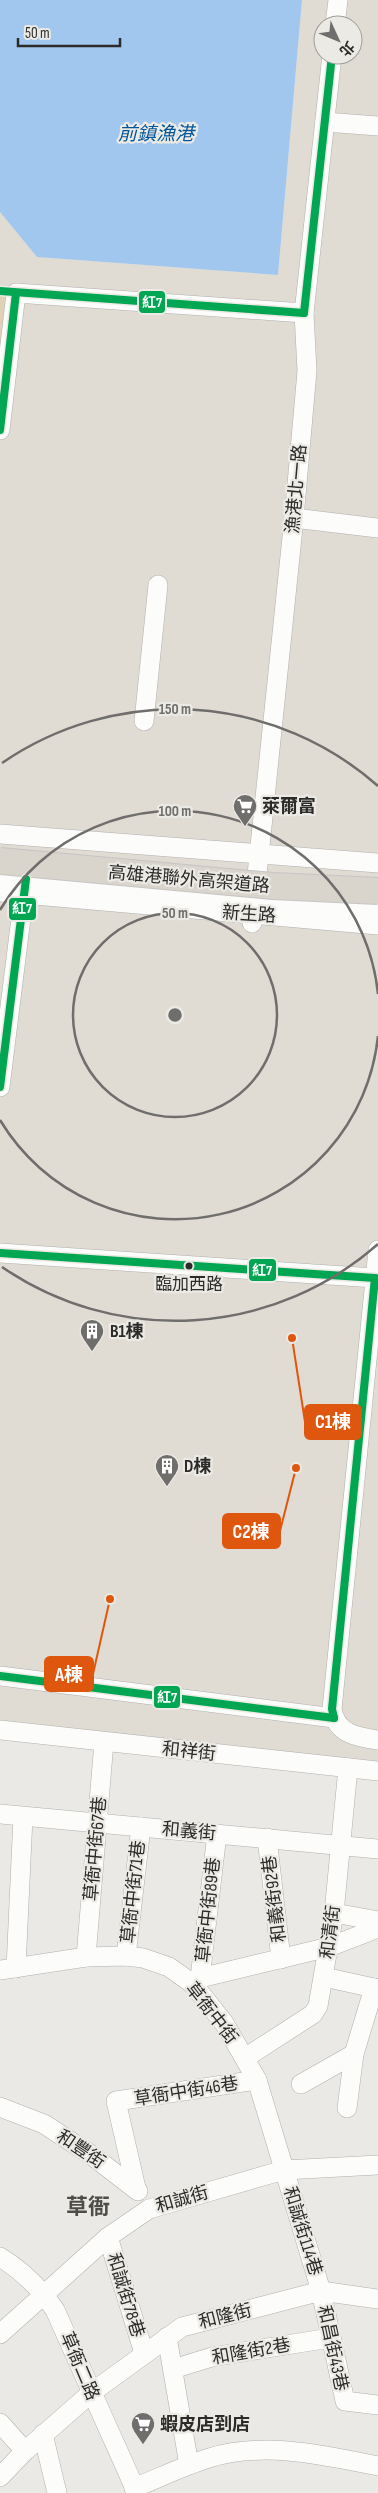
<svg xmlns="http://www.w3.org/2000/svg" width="378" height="2493" font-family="'Sofia Sans Condensed','Noto Sans TC',sans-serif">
	<rect width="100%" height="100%" fill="#ebe9e6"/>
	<g fill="#e0dbd3" fill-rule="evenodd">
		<path d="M302,0H378V885L0,852V212L37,257L278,275ZM323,25H353V55H323Z"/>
		<polygon points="0,893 378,925 378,1771 0,1730"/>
	</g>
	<polygon fill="#dfd2b8" points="0,291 16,293 0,430"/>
	<polygon fill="#a1c7ee" points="0,0 302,0 278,275 37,257 0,212"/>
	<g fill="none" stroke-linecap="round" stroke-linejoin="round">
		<g stroke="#b1afad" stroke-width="20">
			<g id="minor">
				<polyline points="335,25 338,0"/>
				<polyline points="325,122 378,126"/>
				<polyline points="0,430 16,293 304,313"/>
				<polyline points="294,518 378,528"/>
				<polyline points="144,721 158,585"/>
				<polyline points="0,834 378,863"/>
				<polyline points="0,877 378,908"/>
				<polyline points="0,892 378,925"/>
				<polyline points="252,923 294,518 307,371 304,313 332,55"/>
				<polyline points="0,1087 24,894"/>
				<path d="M378,1250L332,1709C336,1734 357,1737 378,1740"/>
				<polyline points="0,1253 375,1278"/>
				<polyline points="0,1676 334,1718"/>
				<polyline points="0,1730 378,1771"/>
				<polyline points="0,1814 378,1849"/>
				<polyline points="267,1838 281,1959"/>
				<polyline points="334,1913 378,1921"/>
				<polyline points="126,1956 141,1827"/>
				<polyline points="86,1957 104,1742"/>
				<polyline points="16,1968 23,1817"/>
				<polyline points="0,1970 86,1957 126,1956 143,1958 169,1967 193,1984 224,2023 257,2080 321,2291 345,2401 378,2405"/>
				<polyline points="324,1977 374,1988"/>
				<polyline points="200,1978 329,1947 378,1928"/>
				<polyline points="193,1984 200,1978 217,1834"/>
				<polyline points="245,2058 313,2014 318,2006 334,1913 348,1768"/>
				<polyline points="301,2084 354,2054"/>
				<polyline points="0,2107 44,2124 90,2154 138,2191"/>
				<polyline points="347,2108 354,2054 374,1988 378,1989"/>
				<polyline points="136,2188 116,2101 257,2080"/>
				<polyline points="108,2237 144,2353"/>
				<path d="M0,2257C23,2271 40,2288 55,2310L137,2493"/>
				<polyline points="0,2334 108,2237 149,2209 284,2170 378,2165"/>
				<polyline points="167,2337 189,2465"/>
				<polyline points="173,2369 212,2357 330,2338"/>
				<polyline points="0,2423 25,2451"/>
				<polyline points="43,2434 57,2493"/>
				<polyline points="0,2477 25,2451 91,2393 182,2327 321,2291 378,2299"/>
				<path d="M134,2488C159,2478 183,2466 209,2458C264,2441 323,2455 378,2466"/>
			</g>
		</g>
		<use href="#minor" stroke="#fcfcfb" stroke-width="19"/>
		<g stroke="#c6c5c4" stroke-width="28" stroke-linecap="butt">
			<polyline id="highway-bridge" points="0,861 273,886 378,891"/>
		</g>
		<use href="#highway-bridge" stroke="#d9d4cc" stroke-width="26"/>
		<g stroke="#eceae5" stroke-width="11">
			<g id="bus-1">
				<polyline points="0,291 304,313"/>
				<polyline points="304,313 332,55"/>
				<polyline points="0,430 16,293"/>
				<polyline points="0,1087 26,879"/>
				<polyline points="0,1253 375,1278"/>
				<polyline points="0,1676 334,1718"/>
				<polyline points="334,1718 332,1709 375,1278"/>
			</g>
		</g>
		<use href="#bus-1" stroke="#00a651" stroke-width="8"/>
	</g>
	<g fill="none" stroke="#6f6e6c" stroke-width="2.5">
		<circle cx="175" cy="1015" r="102"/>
		<path d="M378 1036A204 204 0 0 1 0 1120M0 910A204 204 0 0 1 378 994"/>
		<path d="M378 1244A306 306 0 0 1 2 1267M2 763A306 306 0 0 1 378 786"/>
	</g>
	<defs>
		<g id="supermarket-pin" transform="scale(1.25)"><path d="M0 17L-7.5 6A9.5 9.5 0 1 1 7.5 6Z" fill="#6f6e6c" stroke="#eceae5"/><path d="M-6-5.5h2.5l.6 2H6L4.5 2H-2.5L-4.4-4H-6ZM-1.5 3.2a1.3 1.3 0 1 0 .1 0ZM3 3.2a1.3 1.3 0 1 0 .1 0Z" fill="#fff"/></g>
		<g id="building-pin" transform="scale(1.25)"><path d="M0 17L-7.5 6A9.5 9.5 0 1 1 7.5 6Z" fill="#6f6e6c" stroke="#eceae5"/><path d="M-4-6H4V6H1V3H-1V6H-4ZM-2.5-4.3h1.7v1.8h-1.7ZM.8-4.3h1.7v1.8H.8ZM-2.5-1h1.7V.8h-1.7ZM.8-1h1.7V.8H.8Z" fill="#fff"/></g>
	</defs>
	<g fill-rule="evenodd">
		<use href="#supermarket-pin" x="245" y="806"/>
		<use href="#building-pin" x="92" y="1331"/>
		<use href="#building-pin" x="167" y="1466"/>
		<use href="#supermarket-pin" x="143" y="2424"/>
	</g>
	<circle fill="#2c2b2a" stroke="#eceae5" stroke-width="2" cx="189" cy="1266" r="4.5"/>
	<g text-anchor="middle" stroke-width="4.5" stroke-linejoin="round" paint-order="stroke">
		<g font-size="17" fill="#2c2b2a" stroke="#eceae5">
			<text x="189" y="1290">臨加西路</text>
		</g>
		<g font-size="18" fill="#2c2b2a" stroke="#eceae5">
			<text transform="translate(296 489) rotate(-85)" y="6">漁港北一路</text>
			<text transform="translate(189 879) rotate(5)" y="6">高雄港聯外高架道路</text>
			<text transform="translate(249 914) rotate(4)" y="6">新生路</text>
			<text transform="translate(189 1751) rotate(6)" y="6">和祥街</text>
			<text transform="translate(189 1831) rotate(5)" y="6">和義街</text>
			<text transform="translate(95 1849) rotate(-85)" y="6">草衙中街67巷</text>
			<text transform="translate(133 1892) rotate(-84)" y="6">草衙中街71巷</text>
			<text transform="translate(274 1899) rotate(-97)" y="6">和義街92巷</text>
			<text transform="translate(208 1910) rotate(-84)" y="6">草衙中街89巷</text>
			<text transform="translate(330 1932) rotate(-83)" y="6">和清街</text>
			<text transform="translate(212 2013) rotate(52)" y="6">草衙中街</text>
			<text transform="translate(186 2091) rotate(-9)" y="6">草衙中街46巷</text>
			<text transform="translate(81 2149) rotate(34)" y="6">和豐街</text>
			<text transform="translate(182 2199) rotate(-16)" y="6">和誠街</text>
			<text transform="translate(303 2231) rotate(73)" y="6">和誠街114巷</text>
			<text transform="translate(126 2295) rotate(73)" y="6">和誠街78巷</text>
			<text transform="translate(225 2316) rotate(-14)" y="6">和隆街</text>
			<text transform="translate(333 2348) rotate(78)" y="6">和昌街43巷</text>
			<text transform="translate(251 2351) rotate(-10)" y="6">和隆街2巷</text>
			<text transform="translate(80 2366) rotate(67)" y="6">草衙二路</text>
		</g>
		<g font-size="18" font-weight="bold" fill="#2c2b2a" stroke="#eceae5" text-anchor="start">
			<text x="262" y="812">萊爾富</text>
			<text x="110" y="1337">B1棟</text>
			<text x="184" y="1472">D棟</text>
			<text x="160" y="2430">蝦皮店到店</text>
		</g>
		<g font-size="19" font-style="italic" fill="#00569b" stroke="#eceae5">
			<text x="156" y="140">前鎮漁港</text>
		</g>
		<g font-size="22" font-weight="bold" fill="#4f4d49" stroke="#eceae5">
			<text x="88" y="2214">草衙</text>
		</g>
	</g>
	<circle cx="175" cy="1015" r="8" fill="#6f6e6c" stroke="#eceae5" stroke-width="2.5"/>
	<g font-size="15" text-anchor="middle" font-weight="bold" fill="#6f6e6c" stroke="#eceae5" stroke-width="4.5" stroke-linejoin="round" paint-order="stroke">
		<text x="175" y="714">150 m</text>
		<text x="175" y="816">100 m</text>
		<text x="175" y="918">50 m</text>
	</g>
	<path fill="none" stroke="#df570e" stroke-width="2" d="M292 1338L305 1422M296 1468L280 1531M110 1599L93 1674"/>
	<g fill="#df570e" stroke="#eceae5" stroke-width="2">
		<circle cx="292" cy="1338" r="5"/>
		<circle cx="296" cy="1468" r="5"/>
		<circle cx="110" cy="1599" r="5"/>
	</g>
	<g fill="#df570e" stroke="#df570e" stroke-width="2">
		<rect x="305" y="1405" width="56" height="34" rx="5"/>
		<rect x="223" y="1514" width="57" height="34" rx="5"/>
		<rect x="45" y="1657" width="48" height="34" rx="5"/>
	</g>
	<g font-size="19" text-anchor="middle" font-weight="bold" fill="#fff">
		<text x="333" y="1428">C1棟</text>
		<text x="251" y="1538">C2棟</text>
		<text x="69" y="1681">A棟</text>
	</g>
	<g stroke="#eceae5" stroke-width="2">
		<rect x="138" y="290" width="28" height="24" rx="5" fill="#00a651"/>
		<rect x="8" y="897" width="29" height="24" rx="5" fill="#00a651"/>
		<rect x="248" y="1258" width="29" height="24" rx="5" fill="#00a651"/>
		<rect x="153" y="1685" width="28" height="24" rx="5" fill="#00a651"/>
	</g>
	<g font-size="14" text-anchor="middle" font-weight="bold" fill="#fff">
		<text x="152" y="307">紅7</text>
		<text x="22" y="913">紅7</text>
		<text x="262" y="1275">紅7</text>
		<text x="167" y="1702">紅7</text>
	</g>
	<g transform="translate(338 40) rotate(134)"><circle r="24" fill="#eceae5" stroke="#9f9e9a"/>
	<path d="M0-4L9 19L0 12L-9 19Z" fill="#6f6e6c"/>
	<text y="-8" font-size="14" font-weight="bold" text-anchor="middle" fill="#2c2b2a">北</text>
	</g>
	<path d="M18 38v8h102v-8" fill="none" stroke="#2c2b2a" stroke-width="2.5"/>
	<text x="25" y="38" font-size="15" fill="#2c2b2a" stroke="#eceae5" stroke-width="4" paint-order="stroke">50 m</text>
</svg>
